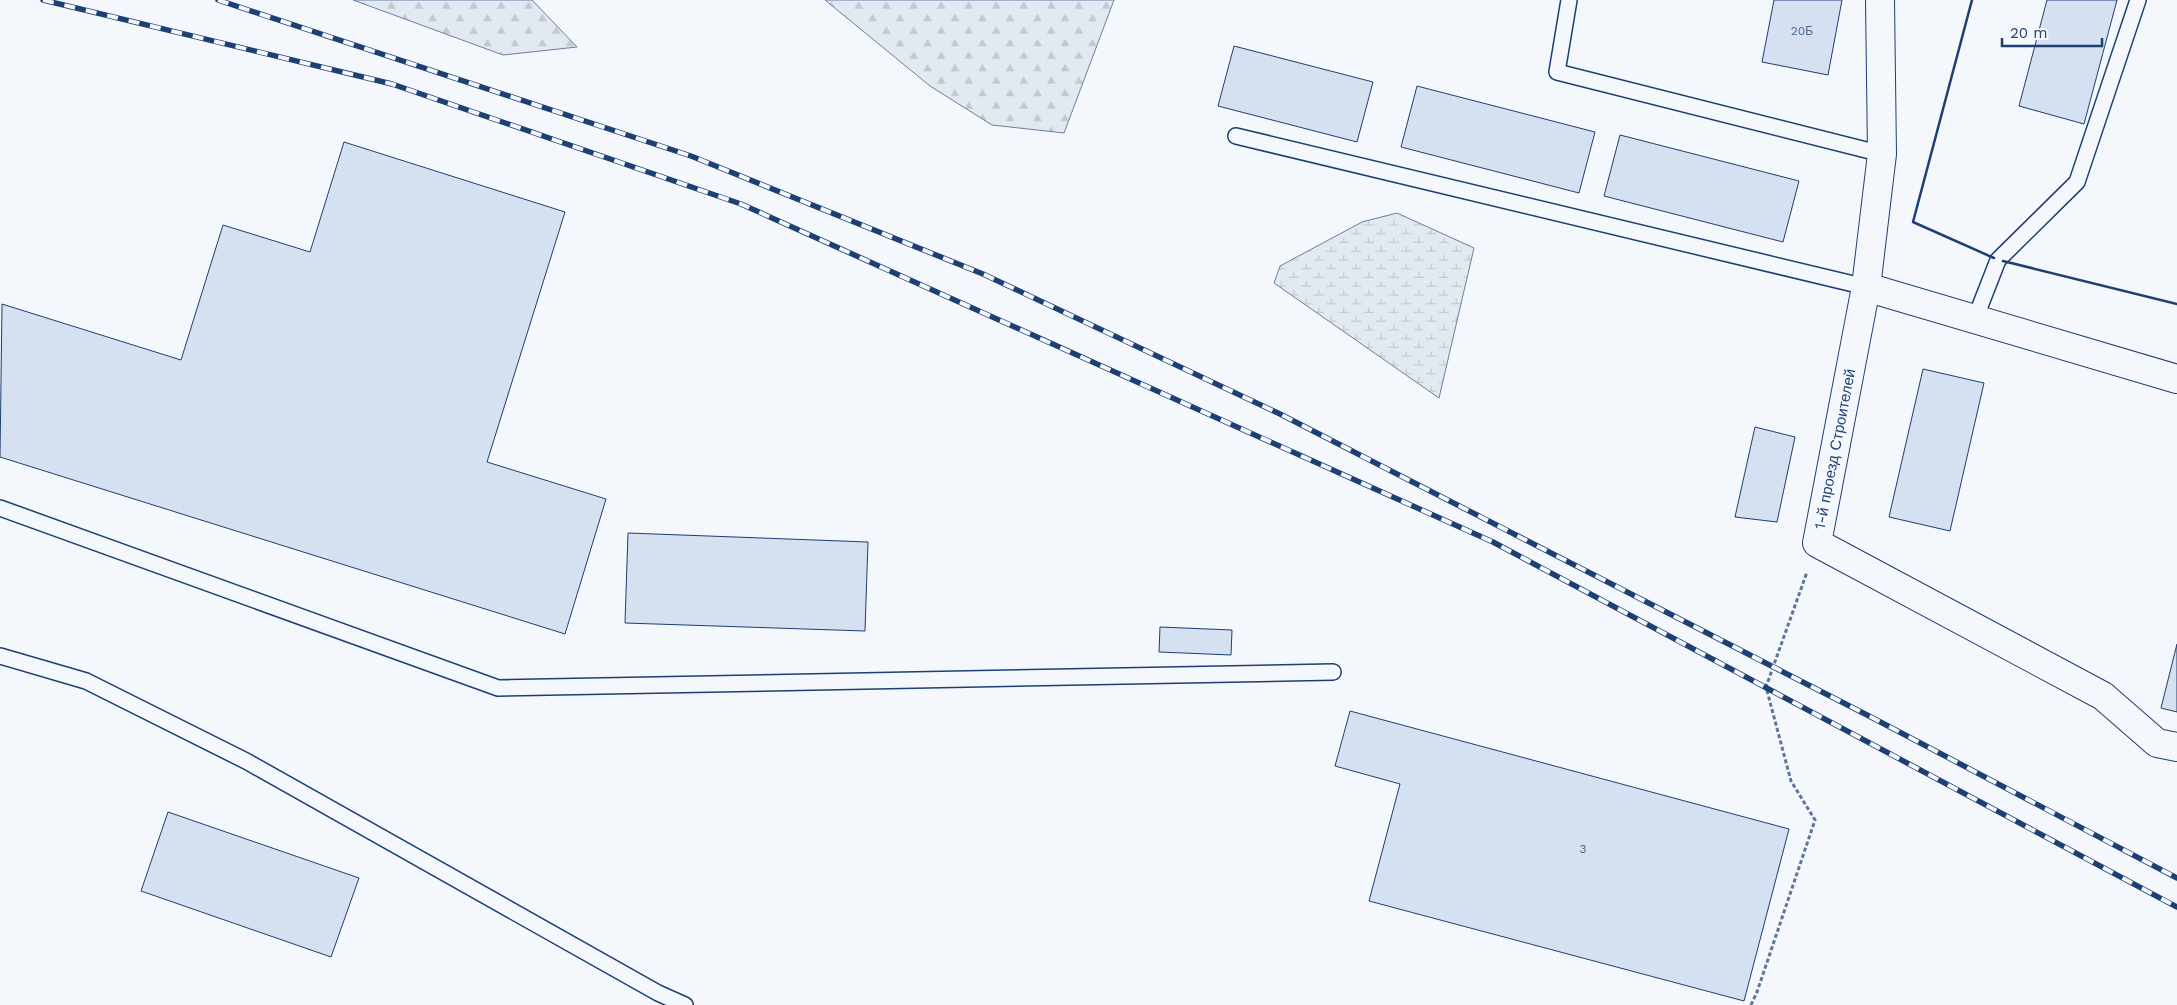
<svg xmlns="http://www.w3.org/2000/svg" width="2177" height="1005" font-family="'Work Sans',sans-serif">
	<defs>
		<pattern id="forest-firs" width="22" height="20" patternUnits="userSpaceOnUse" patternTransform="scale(1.25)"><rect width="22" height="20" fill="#e3e9f0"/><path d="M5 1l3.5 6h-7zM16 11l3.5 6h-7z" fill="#c2c9d1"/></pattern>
		<pattern id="wetland-marsh" width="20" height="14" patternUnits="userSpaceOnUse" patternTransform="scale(1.25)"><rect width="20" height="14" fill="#e3e9f0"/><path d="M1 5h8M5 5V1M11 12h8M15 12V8" fill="none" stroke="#c2c9d1"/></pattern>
	</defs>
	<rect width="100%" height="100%" fill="#f4f7fb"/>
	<g fill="url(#forest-firs)" stroke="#687fa3">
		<polygon points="353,0 532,0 577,47 503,55"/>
		<polygon points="825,0 1114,0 1064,133 992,125 930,86"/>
	</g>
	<polygon fill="url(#wetland-marsh)" stroke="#687fa3" points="1397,213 1474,248 1439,398 1274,283 1280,266 1362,222"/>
	<g fill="#d5e0f0" stroke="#1d3f73">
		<polygon points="1774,0 1842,0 1828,75 1762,62"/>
		<polygon points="2047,0 2117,0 2084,124 2019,106"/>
		<polygon points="1234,46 1373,82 1357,142 1218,106"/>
		<polygon points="1417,86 1595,132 1579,193 1401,147"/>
		<polygon points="1620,135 1799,181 1783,242 1604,196"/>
		<polygon points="344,142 565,212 487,462 606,499 565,634 0,457 2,304 181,360 223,225 310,252"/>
		<polygon points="1923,369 1984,383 1950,531 1889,517"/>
		<polygon points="1755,427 1795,437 1777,522 1735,517"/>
		<polygon points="628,533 868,542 865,631 625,623"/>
		<polygon points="1160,627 1232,630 1231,655 1159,652"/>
		<polygon points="2177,644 2177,712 2161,708"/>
		<polygon points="1350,711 1789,829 1744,1001 1369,901 1400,784 1335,766"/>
		<polygon points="168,812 359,878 331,957 141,891"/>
	</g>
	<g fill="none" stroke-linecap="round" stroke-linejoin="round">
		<g stroke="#1d3f73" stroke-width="18">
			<g id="service">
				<polyline points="1569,0 1557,72 1882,154"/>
				<polyline points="1236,136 1866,287"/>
				<polyline points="1975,319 1998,260 2077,182 2138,0"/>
				<polyline points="0,508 498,688 1333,672"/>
				<polyline points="0,656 86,681 246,761 658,993 685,1005"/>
			</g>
		</g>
		<g stroke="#1d3f73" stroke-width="30">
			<g id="minor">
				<polyline points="1880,0 1882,154 1866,287 1817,543 2103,696 2157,743 2177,747"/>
				<polyline points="1866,287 2177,379"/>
			</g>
		</g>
		<polyline stroke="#5e769c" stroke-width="3" stroke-dasharray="4 2.5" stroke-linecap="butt" points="1751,1005 1757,992 1815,820 1791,781 1766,687 1807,572"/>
		<use href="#service" stroke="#f4f7fb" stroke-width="15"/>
		<use href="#minor" stroke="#f4f7fb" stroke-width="28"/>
		<g stroke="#1d3f73" stroke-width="5.5">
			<g id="rail">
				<polyline points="43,0 392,84 741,204 1493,542 2177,907"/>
				<polyline points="218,0 691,156 983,274 1280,414 1869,716 2177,878"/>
			</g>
		</g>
		<use href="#rail" stroke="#f4f7fb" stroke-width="4" stroke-dasharray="11" stroke-linecap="butt"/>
		<g stroke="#1d3f73" stroke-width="2.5">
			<polyline points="1972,0 1913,222 1994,258"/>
			<polyline points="2003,261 2177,304"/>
		</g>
	</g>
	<g text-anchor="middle" stroke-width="4" stroke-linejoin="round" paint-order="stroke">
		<g font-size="12" fill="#4b6792">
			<text x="1802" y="35">20Б</text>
			<text x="1583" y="853">3</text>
		</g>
		<g font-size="15" fill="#1d3f73" stroke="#f4f7fb">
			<text transform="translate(1835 449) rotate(-79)" y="5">1-й проезд Строителей</text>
		</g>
	</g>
	<path d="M2002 38v8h100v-8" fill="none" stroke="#1d3f73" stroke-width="2.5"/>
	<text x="2010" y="38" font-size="15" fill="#1d3f73" stroke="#f4f7fb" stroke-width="4" paint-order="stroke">20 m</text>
</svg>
